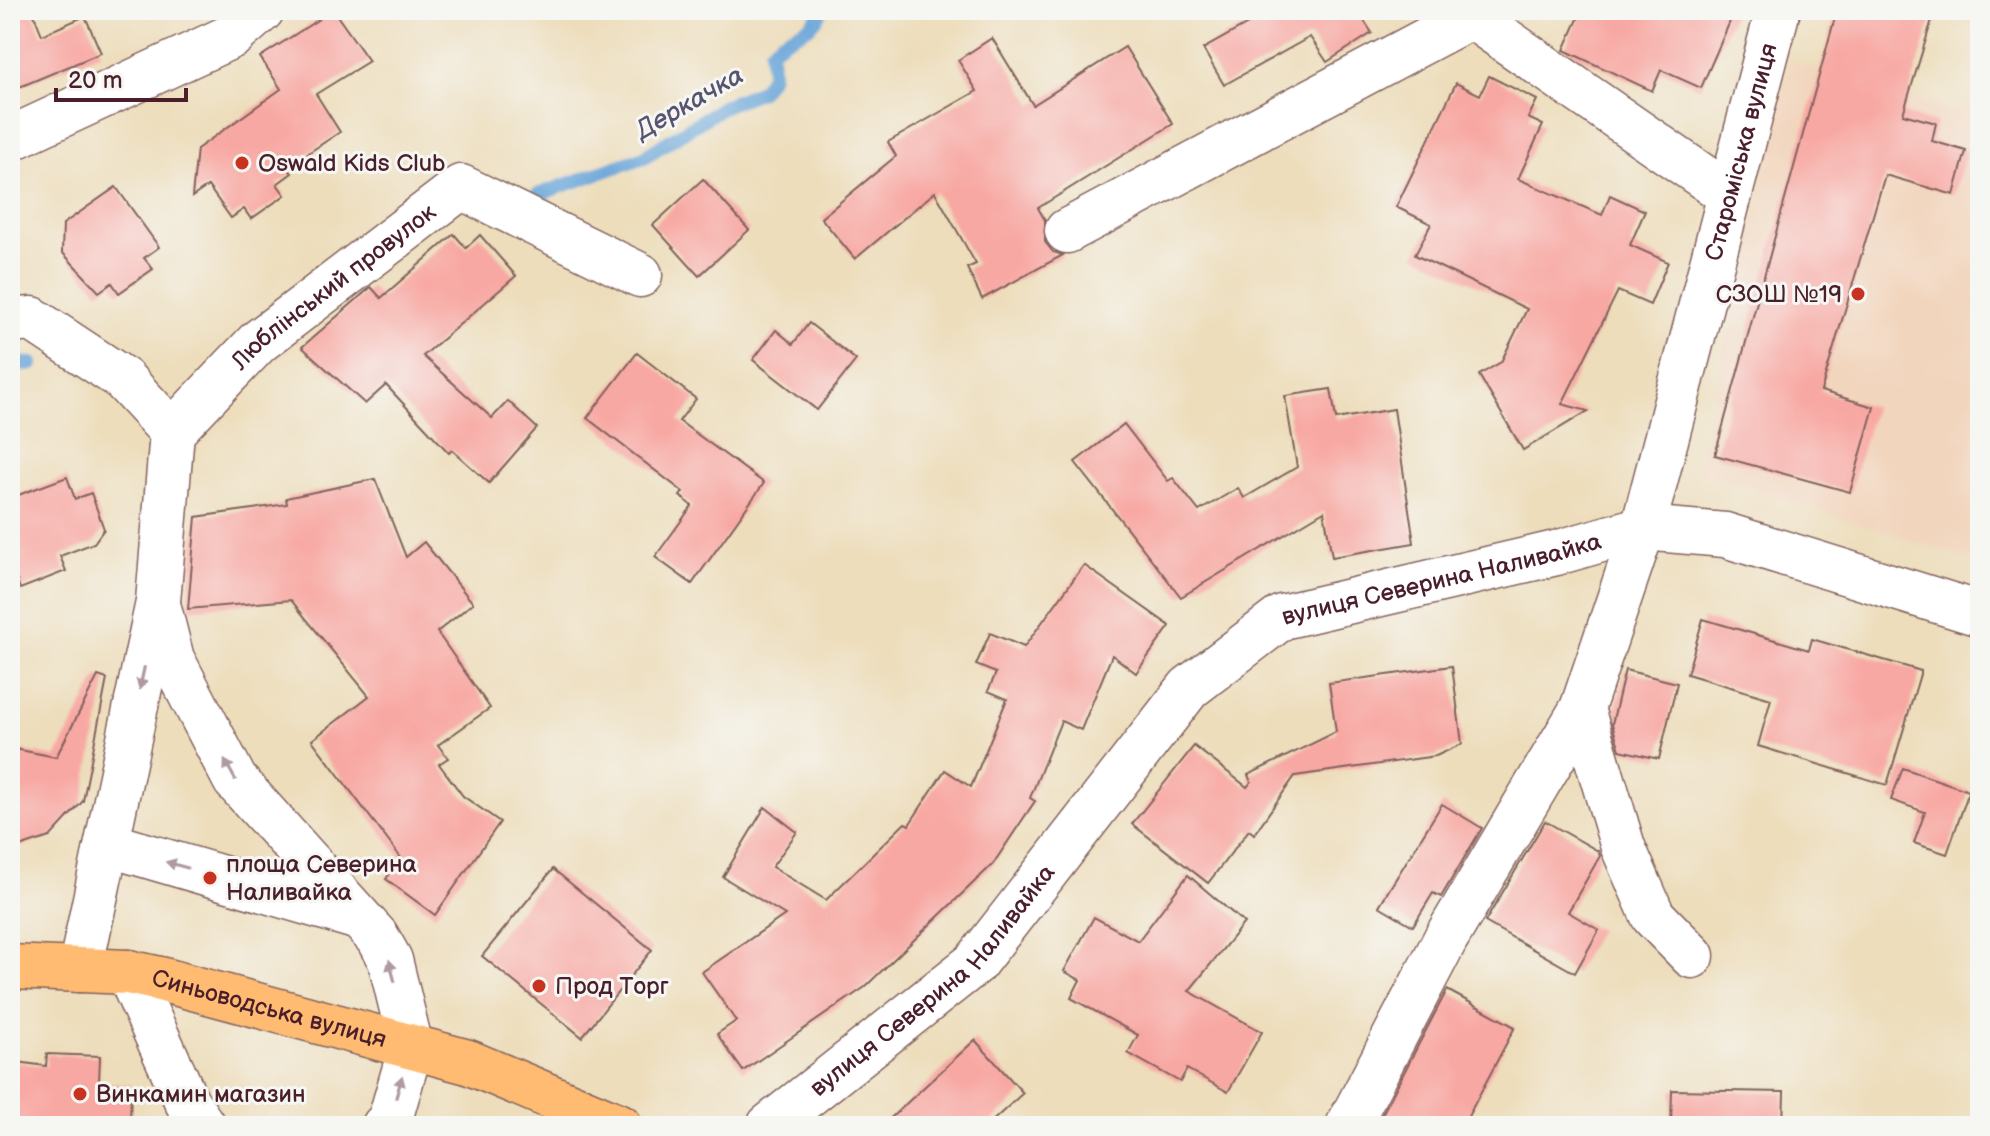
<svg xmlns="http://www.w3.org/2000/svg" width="1990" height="1136" font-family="'Balsamiq Sans',sans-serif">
	<rect width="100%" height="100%" fill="#f6f6f2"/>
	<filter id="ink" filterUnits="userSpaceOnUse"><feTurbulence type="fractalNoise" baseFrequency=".0125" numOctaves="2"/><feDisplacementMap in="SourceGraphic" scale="16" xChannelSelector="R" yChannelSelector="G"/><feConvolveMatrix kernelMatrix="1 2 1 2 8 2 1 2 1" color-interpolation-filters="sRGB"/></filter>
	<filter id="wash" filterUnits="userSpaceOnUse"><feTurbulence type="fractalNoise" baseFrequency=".006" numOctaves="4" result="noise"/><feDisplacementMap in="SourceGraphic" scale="32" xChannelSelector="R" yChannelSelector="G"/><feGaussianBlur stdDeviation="1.8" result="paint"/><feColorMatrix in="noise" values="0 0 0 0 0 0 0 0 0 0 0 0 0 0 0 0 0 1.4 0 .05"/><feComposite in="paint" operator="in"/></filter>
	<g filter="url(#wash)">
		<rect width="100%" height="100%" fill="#edddbb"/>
		<polygon fill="#f2d5bd" points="1789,61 1980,116 1980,563 1696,471"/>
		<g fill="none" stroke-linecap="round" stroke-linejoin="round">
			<g stroke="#67a4d8" stroke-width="14">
				<path d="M537,195L644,157L726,105L761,91L772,75L771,51C787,32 811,35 822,10"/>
				<polyline points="10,363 32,364"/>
			</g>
		</g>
		<g id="blocks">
			<g fill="#f8a8a3">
				<polygon points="10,10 32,10 42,35 85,16 101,53 10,91"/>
				<polygon points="333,10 369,61 316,94 340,132 287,167 292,173 277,184 285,195 251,219 244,209 231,218 208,186 192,197 197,149 281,89 260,57"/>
				<polygon points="1273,10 1357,10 1372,33 1327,62 1310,37 1224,85 1203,49"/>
				<polygon points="1582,10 1735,10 1701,88 1661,70 1652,91 1564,50"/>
				<polygon points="1837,10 1935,10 1903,114 1936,123 1932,141 1966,151 1954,195 1885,175 1821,391 1874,407 1850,492 1715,455"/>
				<polygon points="992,38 1033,105 1125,47 1173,124 1038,208 1045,220 1045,242 1053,252 1063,255 982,299 967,268 976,264 935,192 855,259 821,218 896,156 888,142 977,91 958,60"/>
				<polygon points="1489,76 1537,100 1528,118 1543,125 1518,179 1602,215 1610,195 1645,211 1630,245 1668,262 1650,305 1618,291 1562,404 1588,411 1523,450 1479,375 1501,362 1527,309 1415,255 1431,224 1396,207 1456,83 1480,95"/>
				<polygon points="703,179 749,230 699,276 653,225"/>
				<polygon points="116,187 159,247 144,258 153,269 119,293 112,283 99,292 62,252 63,224"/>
				<polygon points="454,234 466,248 480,235 516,276 423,356 492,418 508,401 537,428 489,483 452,450 449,453 386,385 365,404 302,347 371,287 381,298"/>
				<polygon points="809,323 856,360 817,410 753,360 776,330 793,344"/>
				<polygon points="637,353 696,399 679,421 764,483 692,584 655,557 692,506 680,496 683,492 587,418"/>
				<polygon points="1331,389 1336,419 1394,409 1414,543 1332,557 1324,511 1181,597 1075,462 1124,424 1168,481 1173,478 1199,511 1238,488 1244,498 1297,467 1285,396"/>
				<polygon points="67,477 75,499 91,493 104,529 94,543 60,556 66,571 20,589 10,560 10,498"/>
				<polygon points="375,479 406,557 424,542 473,603 437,632 490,708 438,745 448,758 439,764 463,796 500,822 435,915 386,879 401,858 312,740 369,696 291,600 188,609 196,517 287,504 286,498"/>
				<polygon points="1084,565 1170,626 1136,673 1112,655 1081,730 1061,721 1030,798 1035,801 993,864 865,987 743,1071 717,1034 736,1021 702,972 785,915 723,877 765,807 797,832 772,867 826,900 905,823 909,825 945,770 971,787 1007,699 988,691 996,673 976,665 990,633 1024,647"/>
				<polygon points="1703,619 1809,650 1812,639 1921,671 1887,785 1758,746 1771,699 1687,674"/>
				<polygon points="1452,666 1462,744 1436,756 1295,776 1254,834 1249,830 1208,883 1132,824 1194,746 1247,787 1251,782 1248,775 1336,732 1329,683"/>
				<polygon points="1625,670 1677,683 1659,759 1620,750 1612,724"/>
				<polygon points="98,676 107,679 83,801 50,837 10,850 10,748 56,757"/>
				<polygon points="1903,768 1969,791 1947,854 1914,843 1925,812 1891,800"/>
				<polygon points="1442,804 1482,828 1441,897 1433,893 1413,926 1379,906"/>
				<polygon points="1545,821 1598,851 1600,856 1568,912 1599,930 1575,973 1485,922"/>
				<polygon points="553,869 652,950 582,1037 482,956"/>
				<polygon points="1188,875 1244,923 1189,991 1262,1032 1228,1092 1187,1069 1180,1082 1128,1053 1138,1035 1071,998 1080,980 1064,971 1094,917 1138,941"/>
				<polygon points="1447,990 1515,1027 1463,1126 1376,1126"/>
				<polygon points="975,1040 1023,1093 987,1126 882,1126"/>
				<polygon points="47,1054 100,1056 99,1083 131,1085 130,1126 10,1126 10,1061 46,1066"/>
				<polygon points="1672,1090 1784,1092 1783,1126 1671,1126"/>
			</g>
		</g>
	</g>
	<g filter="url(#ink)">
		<use href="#blocks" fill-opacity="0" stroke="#83625d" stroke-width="2"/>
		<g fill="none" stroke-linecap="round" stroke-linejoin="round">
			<g stroke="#83625d" stroke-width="47">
				<g id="minor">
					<polyline points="1472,17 1728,194"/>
					<polyline points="10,139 232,36 262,10"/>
					<polyline points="1067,231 1483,10"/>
					<polyline points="10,321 32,319 123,379 172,432 158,602 80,970"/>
					<path id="s1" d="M172,432L258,342L461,187L640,275"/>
					<polyline points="159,608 172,659 235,780 377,937 390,960 411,1047 389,1123 384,1126"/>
					<polyline points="1582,709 1623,847 1653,916 1692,956"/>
					<polyline points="107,844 359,918"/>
					<polyline points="128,972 187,1102 203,1126"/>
					<path id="s2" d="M769,1126L975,963L1189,688L1282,617L1556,553L1643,528L1725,535L1980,614"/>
					<path id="s3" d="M1348,1126L1446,938L1582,709L1643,528L1778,10"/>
				</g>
			</g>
			<g stroke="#83625d" stroke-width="47">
				<g id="major">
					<path id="s4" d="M10,967L128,972L160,979L468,1062L620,1126"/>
				</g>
			</g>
			<use href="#minor" stroke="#fff" stroke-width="44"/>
			<use href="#major" stroke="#febb71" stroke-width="44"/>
		</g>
		<defs><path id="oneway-solid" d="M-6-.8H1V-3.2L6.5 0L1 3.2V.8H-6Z" transform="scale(2)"/></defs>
		<g fill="#ae9aa0">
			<use href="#oneway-solid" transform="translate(142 678) rotate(102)"/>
			<use href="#oneway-solid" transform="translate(230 770) rotate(-119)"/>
			<use href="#oneway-solid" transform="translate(177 865) rotate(-164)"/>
			<use href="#oneway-solid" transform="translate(392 971) rotate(-105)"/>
			<use href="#oneway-solid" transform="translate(399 1087) rotate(-74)"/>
		</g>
	</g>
	<g fill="#c8321e" stroke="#f6f6f2" stroke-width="3">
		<circle cx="242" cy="163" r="8"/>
		<circle cx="1858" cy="294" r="8"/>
		<circle cx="210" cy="878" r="8"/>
		<circle cx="539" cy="986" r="8"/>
		<circle cx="80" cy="1094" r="8"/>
	</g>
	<g text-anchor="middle" stroke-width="6" stroke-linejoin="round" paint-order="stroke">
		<g font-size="24" fill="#4a1f2b" stroke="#f6f6f2">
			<text dy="8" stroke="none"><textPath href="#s3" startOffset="1058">Староміська вулиця</textPath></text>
			<text dy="8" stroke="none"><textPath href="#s1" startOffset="218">Люблінський провулок</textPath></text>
			<text dy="8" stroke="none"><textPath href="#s2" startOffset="892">вулиця Северина Наливайка</textPath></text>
			<text dy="8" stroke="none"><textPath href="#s2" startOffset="220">вулиця Северина Наливайка</textPath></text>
			<text dy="8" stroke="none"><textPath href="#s4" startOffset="264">Синьоводська вулиця</textPath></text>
		</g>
		<g font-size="24" fill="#4a1f2b" stroke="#f6f6f2" text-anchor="start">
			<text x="258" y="171">Oswald Kids Club</text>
			<text x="1842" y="302" text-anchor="end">СЗОШ №19</text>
			<text x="226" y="872">площа Северина<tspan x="226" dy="28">Наливайка</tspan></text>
			<text x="555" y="994">Прод Торг</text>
			<text x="96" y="1102">Винкамин магазин</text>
		</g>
		<g font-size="26" font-style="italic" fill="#565470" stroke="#f6f6f2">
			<text transform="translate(689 102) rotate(-30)" y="9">Деркачка</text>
		</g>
	</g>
	<rect width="1990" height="1136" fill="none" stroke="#f6f6f2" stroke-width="40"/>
	<path d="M56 88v12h130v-12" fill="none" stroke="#4a1f2b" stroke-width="4"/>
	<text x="68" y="88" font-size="24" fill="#4a1f2b" stroke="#f6f6f2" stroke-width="6" paint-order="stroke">20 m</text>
</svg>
